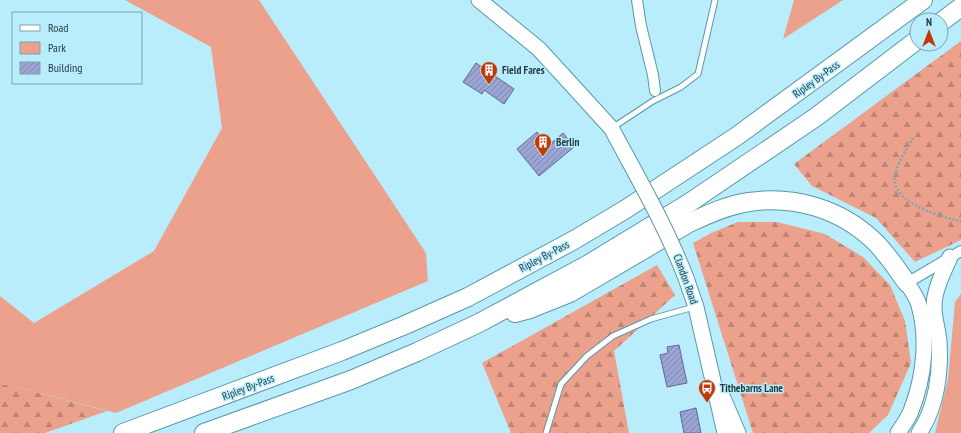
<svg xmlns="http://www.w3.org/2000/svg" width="961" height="433" font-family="'PT Sans Narrow',sans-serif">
	<defs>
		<pattern id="forest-firs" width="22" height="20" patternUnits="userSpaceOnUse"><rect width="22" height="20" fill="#eba18c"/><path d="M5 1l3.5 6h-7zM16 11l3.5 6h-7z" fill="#be8474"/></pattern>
		<pattern id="building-hatch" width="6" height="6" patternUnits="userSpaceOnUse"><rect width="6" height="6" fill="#9ca4d4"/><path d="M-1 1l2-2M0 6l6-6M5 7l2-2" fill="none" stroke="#7f87ad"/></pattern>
	</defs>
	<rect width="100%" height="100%" fill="#b9edfb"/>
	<g fill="#eba18c">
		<polygon points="125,0 259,0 426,253 428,281 116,413 10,385 0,385 0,296 34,323 154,251 222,128 211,47"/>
		<polygon points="794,0 843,0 783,39"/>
		<polygon points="961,294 961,433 935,433 948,379 955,302"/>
	</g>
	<g fill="url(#forest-firs)">
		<polygon points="961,41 961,240 915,262 876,218 812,186 794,164"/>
		<polygon points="738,222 777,222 825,234 863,257 890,285 905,321 911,363 888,415 869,433 753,433 693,243 711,233"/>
		<polygon points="657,265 675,295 614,351 629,433 511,433 482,363"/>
		<polygon points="0,385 10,385 107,411 45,433 0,433"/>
	</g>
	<g fill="url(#building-hatch)" stroke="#616894">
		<polygon points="476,63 514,89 504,104 484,90 482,94 463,82"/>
		<polygon points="537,132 548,146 563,133 574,147 539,176 517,149"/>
		<polygon points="679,345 687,383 667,387 660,355 668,353 667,347"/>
		<polygon points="696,408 701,433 684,433 680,412"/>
	</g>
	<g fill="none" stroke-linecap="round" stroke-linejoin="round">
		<g stroke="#5898a9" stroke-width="7">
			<g id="lane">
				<polyline points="612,128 653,101 681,87 698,74 715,0"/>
				<polyline points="546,433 561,384 587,356 613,336 651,319 694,307"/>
			</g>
		</g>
		<g stroke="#5898a9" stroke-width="12">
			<g id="street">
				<polyline points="637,0 641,26 653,75 655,91"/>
				<polyline points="907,283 961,251"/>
			</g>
		</g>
		<g stroke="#5898a9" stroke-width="17">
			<g id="primary">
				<polyline points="479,0 539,49 612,129 616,137"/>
				<polyline points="686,278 696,307 725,433"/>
				<polyline points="723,398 738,433"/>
				<path d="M898,433C902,426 908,419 911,411C924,378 929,337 918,302C915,295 911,289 907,283"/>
				<path d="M919,433C937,407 941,371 939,341C938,330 934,318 934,307C934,290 943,273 950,257"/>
			</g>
		</g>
		<g stroke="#5898a9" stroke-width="20">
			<g id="highway">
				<polyline points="941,22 961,7"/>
				<path d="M515,313L530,309L570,293L689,223C708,214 728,205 749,202C794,195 840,209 873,240C886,252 896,268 907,283"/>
				<polyline points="123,433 342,351 405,325 468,297 574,240 626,209 737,136 923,0"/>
				<polyline points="204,433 351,380 417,352 479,323 587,265 689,203 816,117 917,40"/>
			</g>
		</g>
		<path stroke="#7da7b3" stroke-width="2.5" stroke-dasharray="2 2" stroke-linecap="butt" d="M913,138C906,150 893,169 895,183C898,204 943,218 961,221"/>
		<use href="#lane" stroke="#fff" stroke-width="5"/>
		<use href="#street" stroke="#fff" stroke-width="10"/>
		<use href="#primary" stroke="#fff" stroke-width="15"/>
		<use href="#highway" stroke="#fff" stroke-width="18"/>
		<g stroke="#5898a9" stroke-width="17" stroke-linecap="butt">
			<path id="primary-bridge" d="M616,137C641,183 667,229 686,278"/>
		</g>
		<use href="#primary-bridge" stroke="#fff" stroke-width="15"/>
	</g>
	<defs>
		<g id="building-pin" transform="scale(0.9)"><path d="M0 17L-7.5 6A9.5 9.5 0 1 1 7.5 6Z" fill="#c13906" stroke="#b9edfb"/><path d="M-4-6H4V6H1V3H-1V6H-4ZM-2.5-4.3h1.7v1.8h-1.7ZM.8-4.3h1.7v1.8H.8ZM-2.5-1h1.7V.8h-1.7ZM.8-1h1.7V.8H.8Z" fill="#fff"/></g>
		<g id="bus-pin" transform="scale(0.9)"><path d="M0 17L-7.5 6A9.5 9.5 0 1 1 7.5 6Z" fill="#c13906" stroke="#b9edfb"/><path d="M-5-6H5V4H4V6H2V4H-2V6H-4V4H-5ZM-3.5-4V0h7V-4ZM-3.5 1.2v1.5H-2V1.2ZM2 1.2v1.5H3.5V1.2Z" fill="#fff"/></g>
	</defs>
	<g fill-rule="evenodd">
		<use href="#building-pin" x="489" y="70"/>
		<use href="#building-pin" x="543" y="142"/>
		<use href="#bus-pin" x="707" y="388"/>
	</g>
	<g text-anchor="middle" stroke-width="3" stroke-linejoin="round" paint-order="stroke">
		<g font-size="11" font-weight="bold" fill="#1e3940" stroke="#b9edfb" text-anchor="start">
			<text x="502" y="74">Field Fares</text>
			<text x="556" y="146">Berlin</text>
			<text x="720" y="392">Tithebarns Lane</text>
		</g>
		<g font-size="11" fill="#1e3940" stroke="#b9edfb">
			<text transform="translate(816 79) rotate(-36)" y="4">Ripley By-Pass</text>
			<text transform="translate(544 256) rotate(-28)" y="4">Ripley By-Pass</text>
			<text transform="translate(686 279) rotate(70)" y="4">Clandon Road</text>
			<text transform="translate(248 387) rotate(-21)" y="4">Ripley By-Pass</text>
		</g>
	</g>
	<rect x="12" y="12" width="130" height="72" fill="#b9edfb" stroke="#7ba5b0"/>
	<rect x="20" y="25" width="20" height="6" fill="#ffffff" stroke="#7ba5b0"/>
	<text x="48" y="32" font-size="12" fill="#1e3940">Road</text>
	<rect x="20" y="42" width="20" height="12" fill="#eba18c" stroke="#7ba5b0"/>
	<text x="48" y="52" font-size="12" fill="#1e3940">Park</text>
	<rect x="20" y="62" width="20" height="12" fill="url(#building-hatch)" stroke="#7ba5b0"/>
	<text x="48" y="72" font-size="12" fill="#1e3940">Building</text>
	<g transform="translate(929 32)"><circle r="19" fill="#b9edfb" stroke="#7ba5b0"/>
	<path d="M0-3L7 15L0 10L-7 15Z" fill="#c13906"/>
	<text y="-6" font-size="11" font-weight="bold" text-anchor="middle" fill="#1e3940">N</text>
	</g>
</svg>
